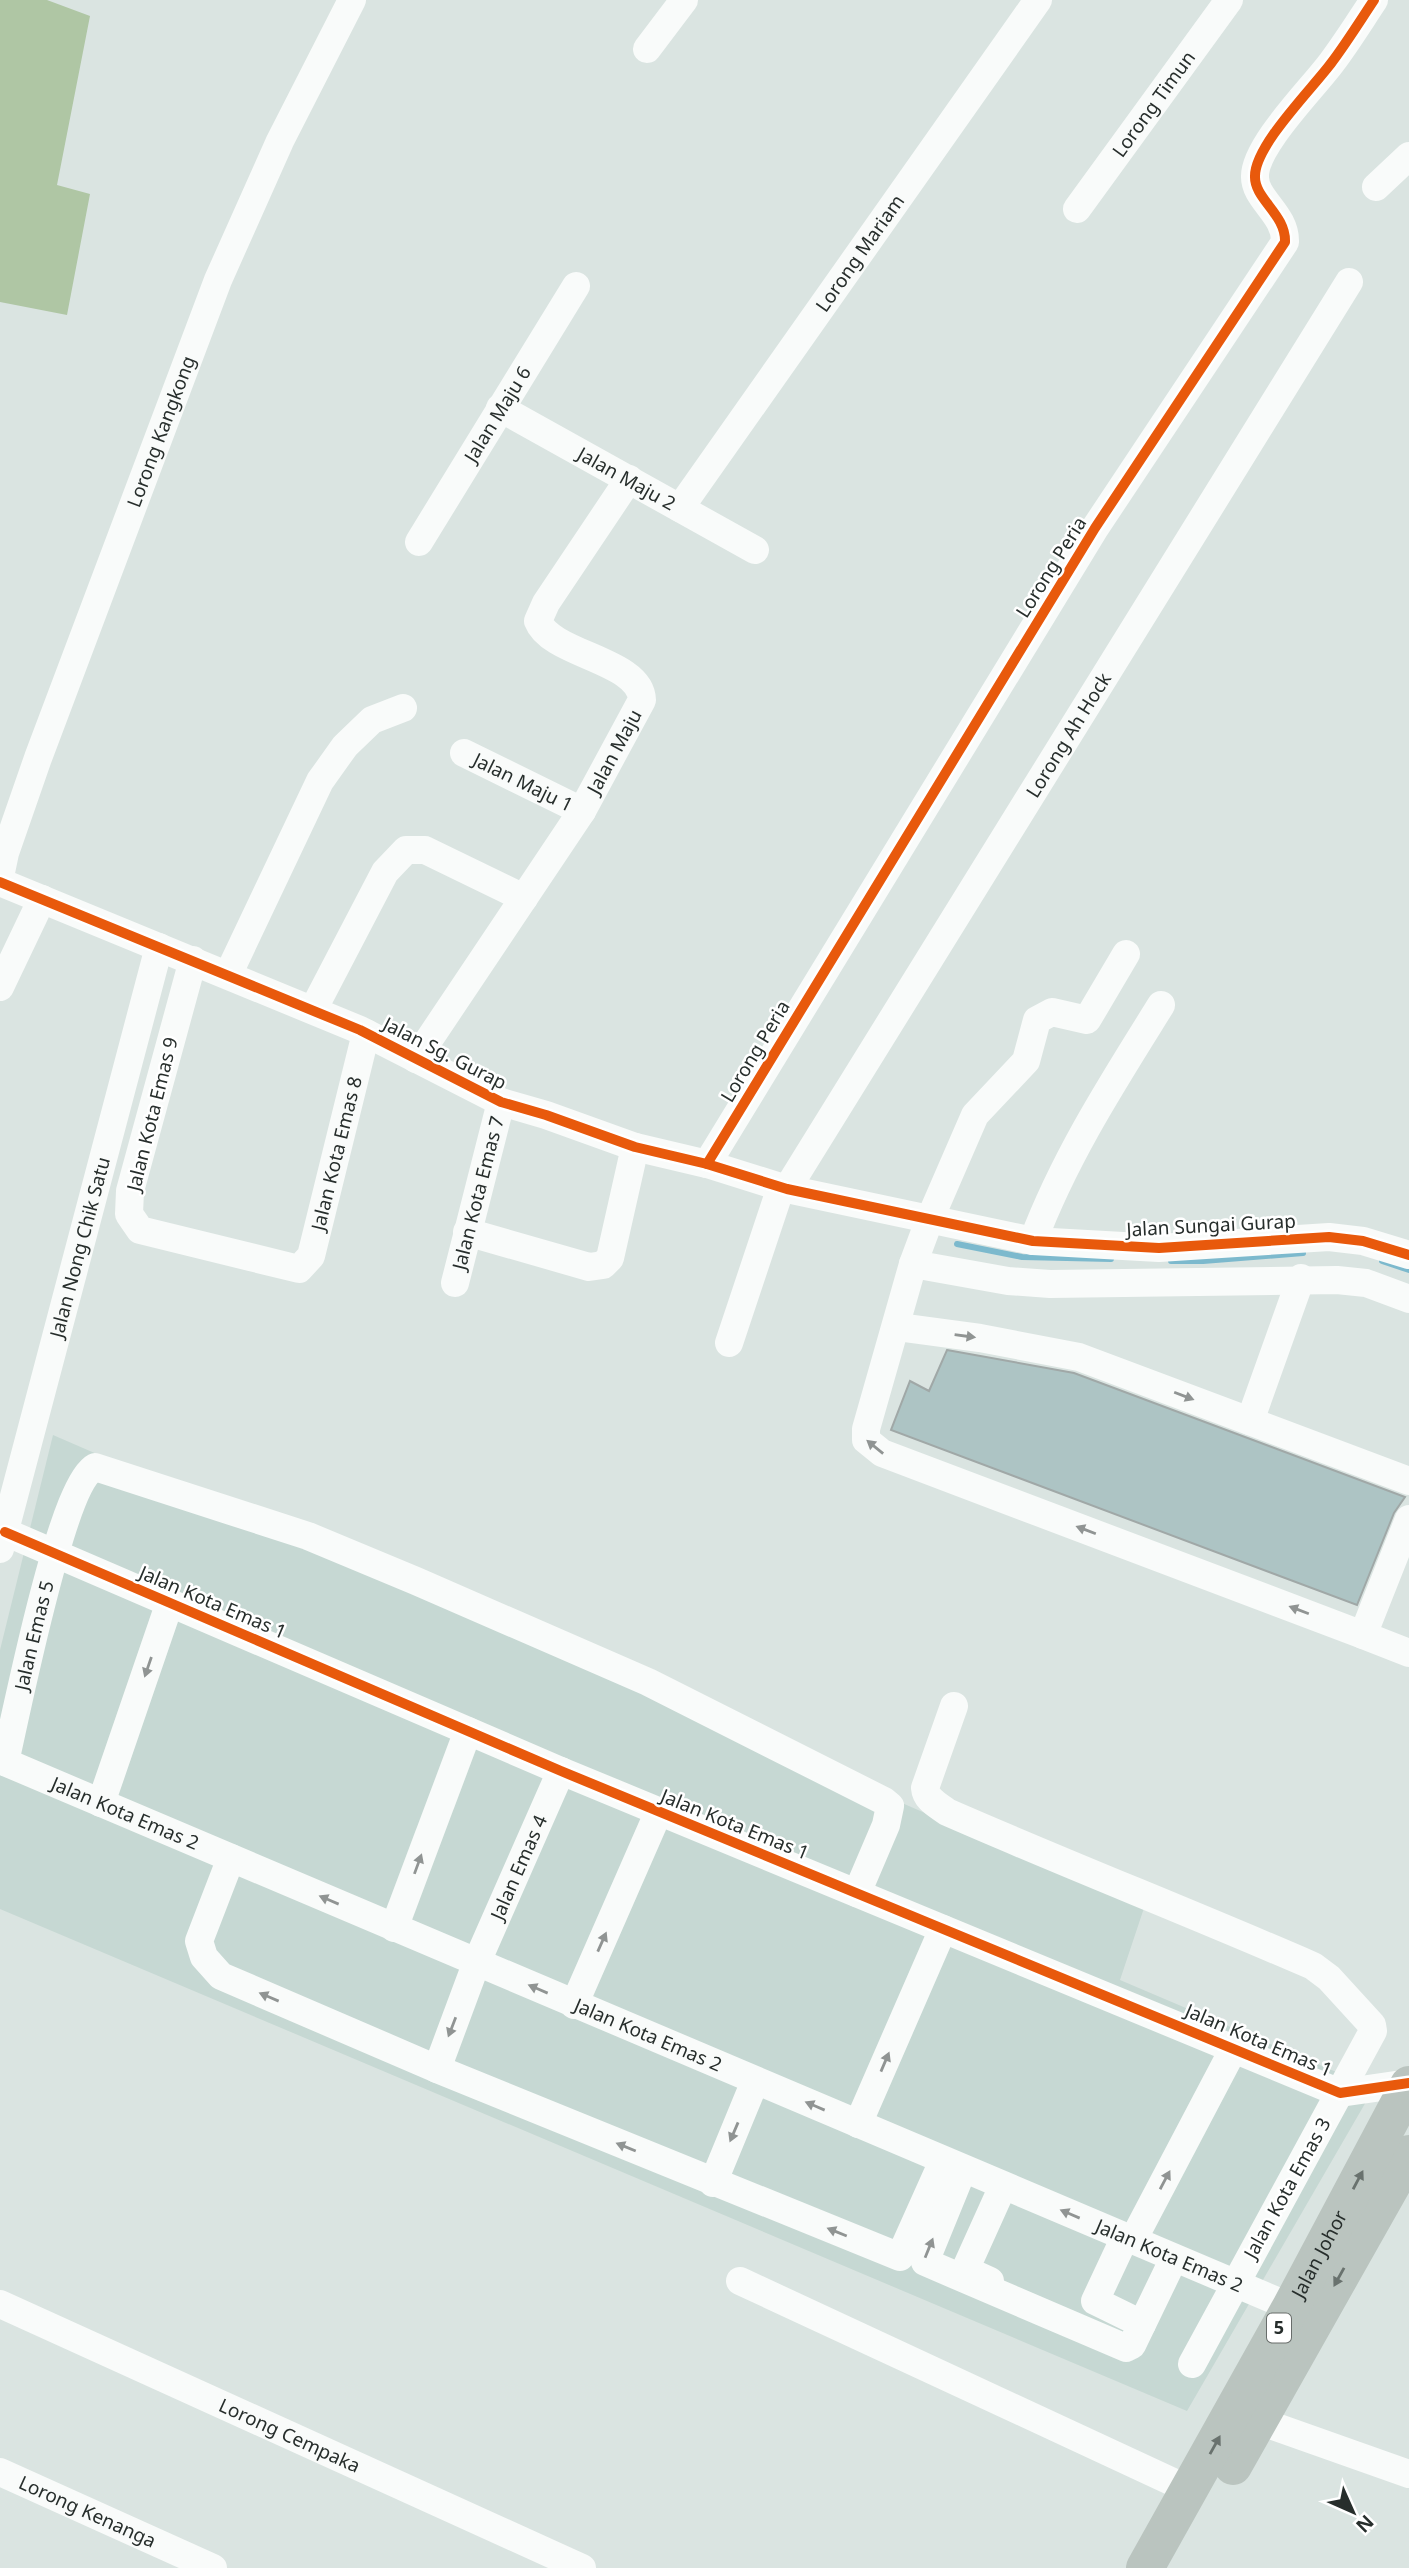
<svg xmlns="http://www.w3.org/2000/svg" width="1409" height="2568" font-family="'Noto Sans',sans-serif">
	<rect width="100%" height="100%" fill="#dae4e1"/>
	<polygon fill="#c6d8d3" points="53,1435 1144,1908 1120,1980 1374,2088 1187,2411 0,1909 0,1650"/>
	<polygon fill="#afc6a4" points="0,0 47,0 90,16 57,185 90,194 67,315 0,302"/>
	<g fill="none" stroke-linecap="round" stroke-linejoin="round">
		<g stroke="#7cb9cd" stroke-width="6">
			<polyline points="957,1244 1022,1257 1111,1259"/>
			<polyline points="1171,1261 1203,1261 1303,1253"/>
			<polyline points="1382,1261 1409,1270"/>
		</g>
	</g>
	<polygon fill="#adc4c4" stroke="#a0a8a7" stroke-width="2" points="947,1350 1074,1373 1405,1497 1394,1513 1357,1605 891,1430 910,1381 929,1391"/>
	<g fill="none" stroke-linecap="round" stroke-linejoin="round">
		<g stroke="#f9fbfa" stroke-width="28">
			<polyline points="647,49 684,0"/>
			<polyline points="1376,187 1409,156"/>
			<path id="s1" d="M1077,209L1229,0"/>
			<path id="s2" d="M500,408L755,550"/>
			<path id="s3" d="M680,508L1038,0"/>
			<path id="s4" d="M419,542L576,286"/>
			<path id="s5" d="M464,753L582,811"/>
			<path id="s6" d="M0,877L5,853L38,758L218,280L280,141L352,0"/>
			<polyline points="0,882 360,1030 501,1102 546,1115 635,1147 707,1164 787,1189 1033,1241 1159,1248 1329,1237 1363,1241 1409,1255"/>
			<polyline points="1126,954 1087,1020 1052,1012 1037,1020 1026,1061 975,1115 929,1221 913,1264 866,1429 866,1440 882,1453 1363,1635"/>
			<path id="s7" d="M193,960L130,1191L129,1214L140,1230L299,1269L311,1256L366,1033"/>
			<polyline points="228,975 320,781 345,746 372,720 403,708"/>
			<polyline points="0,987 42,899"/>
			<polyline points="313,1010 385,872 406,850 425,850 524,898"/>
			<path id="s8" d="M416,1059L582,811L642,700C641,660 551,655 538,621L546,603L629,479"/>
			<path d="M707,1164L1095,528L1285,242C1286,214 1254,199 1255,176C1255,145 1313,88 1332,62C1347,42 1360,21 1374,0"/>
			<path id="s9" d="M787,1189L1349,282"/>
			<polyline points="467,1232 589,1267 603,1265 610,1258 635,1147"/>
			<path d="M1033,1241C1065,1156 1113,1082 1161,1005"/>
			<polyline points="913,1264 1008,1281 1050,1284 1337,1280 1366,1283 1409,1299"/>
			<path id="s10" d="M455,1283L501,1102"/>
			<polyline points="898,1327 980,1338 1079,1357 1409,1481"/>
			<polyline points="729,1343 781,1187"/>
			<polyline points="1250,1421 1301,1278"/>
			<polyline points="1409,1519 1363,1635 1409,1653"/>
			<polyline points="5,1532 561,1771 1340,2093 1409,2083"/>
			<path id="s11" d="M0,1549L159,947"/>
			<path d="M954,1706L925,1788C926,1800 938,1805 947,1812C1068,1865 1191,1913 1313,1966L1329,1978L1372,2025L1373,2031L1192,2364"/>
			<path id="s12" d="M0,1760L1291,2307"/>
			<path id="s13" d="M5,1762C16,1715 61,1485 95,1467L308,1536L416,1581L648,1682L884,1801L890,1806L886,1825L857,1893"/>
			<polyline points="101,1803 170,1602"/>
			<path id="s14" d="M231,1858L199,1941L204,1957L221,1976L437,2069L476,1964L561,1771"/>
			<polyline points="394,1928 468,1731"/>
			<polyline points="574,2005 659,1811"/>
			<polyline points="437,2069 900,2257 943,2161"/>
			<polyline points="858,2124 943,1929"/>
			<polyline points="963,2169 925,2262 1126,2348 1132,2345 1174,2258"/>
			<polyline points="713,2183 755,2081"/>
			<polyline points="1125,2237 1095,2301 1142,2324"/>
			<polyline points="1133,2240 1234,2048"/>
			<polyline points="740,2281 1190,2490"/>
			<polyline points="990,2281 968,2271 966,2268 1003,2186"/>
			<path id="s15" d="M0,2304L582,2568"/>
			<polyline points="1259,2421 1409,2474"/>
			<path id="s16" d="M0,2472L213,2568"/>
		</g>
		<g stroke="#bac4bf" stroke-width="38">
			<polyline points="1233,2466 1409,2154"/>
			<path id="s17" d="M1145,2568L1291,2307L1409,2085"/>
		</g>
		<g stroke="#fff" stroke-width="15">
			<g id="cycleway">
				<polyline points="0,882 360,1030 501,1102 546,1115 635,1147 707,1164 787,1189 1033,1241 1159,1248 1329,1237 1363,1241 1409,1255"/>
				<path d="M707,1164L1095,528L1285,242C1286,214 1254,199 1255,176C1255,145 1313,88 1332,62C1347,42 1360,21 1374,0"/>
				<polyline points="5,1532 561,1771 1340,2093 1409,2083"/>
			</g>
		</g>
		<use href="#cycleway" stroke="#e8590c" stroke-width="10"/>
	</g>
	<defs><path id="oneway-solid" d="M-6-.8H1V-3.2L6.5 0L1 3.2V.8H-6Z" transform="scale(1.75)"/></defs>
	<g fill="#909493">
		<use href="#oneway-solid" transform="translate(965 1336) rotate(8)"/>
		<use href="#oneway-solid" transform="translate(1184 1396) rotate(21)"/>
		<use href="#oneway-solid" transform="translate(875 1447) rotate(-141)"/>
		<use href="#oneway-solid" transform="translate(1086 1530) rotate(-159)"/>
		<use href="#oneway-solid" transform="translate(1299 1610) rotate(-159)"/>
		<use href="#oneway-solid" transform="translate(148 1667) rotate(109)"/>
		<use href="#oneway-solid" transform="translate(418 1864) rotate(-70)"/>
		<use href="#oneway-solid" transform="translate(329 1900) rotate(-157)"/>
		<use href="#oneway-solid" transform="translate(602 1942) rotate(-66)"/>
		<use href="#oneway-solid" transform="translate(538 1989) rotate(-157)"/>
		<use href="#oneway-solid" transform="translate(269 1997) rotate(-157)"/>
		<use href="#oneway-solid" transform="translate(452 2027) rotate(111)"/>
		<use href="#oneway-solid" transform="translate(885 2062) rotate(-67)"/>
		<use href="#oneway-solid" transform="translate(815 2106) rotate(-157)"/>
		<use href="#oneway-solid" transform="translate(734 2132) rotate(113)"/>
		<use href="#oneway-solid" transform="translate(626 2147) rotate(-158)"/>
		<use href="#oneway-solid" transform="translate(1165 2180) rotate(-62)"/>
		<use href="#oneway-solid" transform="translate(1070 2214) rotate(-157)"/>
		<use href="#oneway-solid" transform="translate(837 2232) rotate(-158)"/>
		<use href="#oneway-solid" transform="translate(929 2248) rotate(-68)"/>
	</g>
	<g fill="#69726e">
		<use href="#oneway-solid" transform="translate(1358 2180) rotate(-62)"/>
		<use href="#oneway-solid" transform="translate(1339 2277) rotate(119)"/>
		<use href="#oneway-solid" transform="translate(1215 2445) rotate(-61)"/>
	</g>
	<g text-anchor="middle" stroke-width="5" stroke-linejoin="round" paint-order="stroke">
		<rect fill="#fff" stroke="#686d6b" stroke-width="2" x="1267" y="2313.5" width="24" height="29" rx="5"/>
		<g font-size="18" font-weight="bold" fill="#272e2c">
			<text x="1279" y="2334">5</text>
		</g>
		<g font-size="19" fill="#272e2c" stroke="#fff">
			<text dy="7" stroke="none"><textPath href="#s1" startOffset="130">Lorong Timun</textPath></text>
			<text dy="7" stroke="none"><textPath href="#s3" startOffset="312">Lorong Mariam</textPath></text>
			<text dy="7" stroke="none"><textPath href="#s4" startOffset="150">Jalan Maju 6</textPath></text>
			<text dy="7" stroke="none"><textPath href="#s6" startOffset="474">Lorong Kangkong</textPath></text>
			<text dy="7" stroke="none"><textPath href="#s2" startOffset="145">Jalan Maju 2</textPath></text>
			<text transform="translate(1051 567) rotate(-58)" y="7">Lorong Peria</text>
			<text dy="7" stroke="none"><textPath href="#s9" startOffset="534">Lorong Ah Hock</textPath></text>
			<text dy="7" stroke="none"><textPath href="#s8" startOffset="366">Jalan Maju</textPath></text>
			<text dy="7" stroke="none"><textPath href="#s5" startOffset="66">Jalan Maju 1</textPath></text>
			<text transform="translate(755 1051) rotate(-59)" y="7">Lorong Peria</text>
			<text transform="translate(445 1053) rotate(27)" y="7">Jalan Sg. Gurap</text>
			<text transform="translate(152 1114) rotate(-76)" y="7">Jalan Kota Emas 9</text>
			<text dy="7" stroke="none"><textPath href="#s7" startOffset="569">Jalan Kota Emas 8</textPath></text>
			<text dy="7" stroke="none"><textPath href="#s10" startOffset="93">Jalan Kota Emas 7</textPath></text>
			<text transform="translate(1211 1225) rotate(-3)" y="7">Jalan Sungai Gurap</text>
			<text dy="7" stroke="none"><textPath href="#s11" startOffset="312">Jalan Nong Chik Satu</textPath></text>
			<text transform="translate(213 1602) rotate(23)" y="7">Jalan Kota Emas 1</text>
			<text dy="7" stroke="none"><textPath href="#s13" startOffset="130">Jalan Emas 5</textPath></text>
			<text dy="7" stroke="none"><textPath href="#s12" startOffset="136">Jalan Kota Emas 2</textPath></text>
			<text transform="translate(735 1824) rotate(22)" y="7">Jalan Kota Emas 1</text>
			<text dy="7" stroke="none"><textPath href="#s14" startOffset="584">Jalan Emas 4</textPath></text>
			<text dy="7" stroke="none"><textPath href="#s12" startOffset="704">Jalan Kota Emas 2</textPath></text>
			<text transform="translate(1259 2040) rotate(23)" y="7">Jalan Kota Emas 1</text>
			<text transform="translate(1287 2188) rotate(-61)" y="7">Jalan Kota Emas 3</text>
			<text dy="7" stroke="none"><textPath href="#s17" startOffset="359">Jalan Johor</textPath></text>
			<text dy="7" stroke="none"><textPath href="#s12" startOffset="1270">Jalan Kota Emas 2</textPath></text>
			<text dy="7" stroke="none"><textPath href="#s15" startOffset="318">Lorong Cempaka</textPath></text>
			<text dy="7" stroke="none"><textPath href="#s16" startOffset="96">Lorong Kenanga</textPath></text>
		</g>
	</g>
	<g transform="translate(1353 2512) rotate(135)" stroke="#ffffff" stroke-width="5" paint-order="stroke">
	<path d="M0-5L12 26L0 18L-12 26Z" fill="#272e2c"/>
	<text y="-10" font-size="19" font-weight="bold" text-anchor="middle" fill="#272e2c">N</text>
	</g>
</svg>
